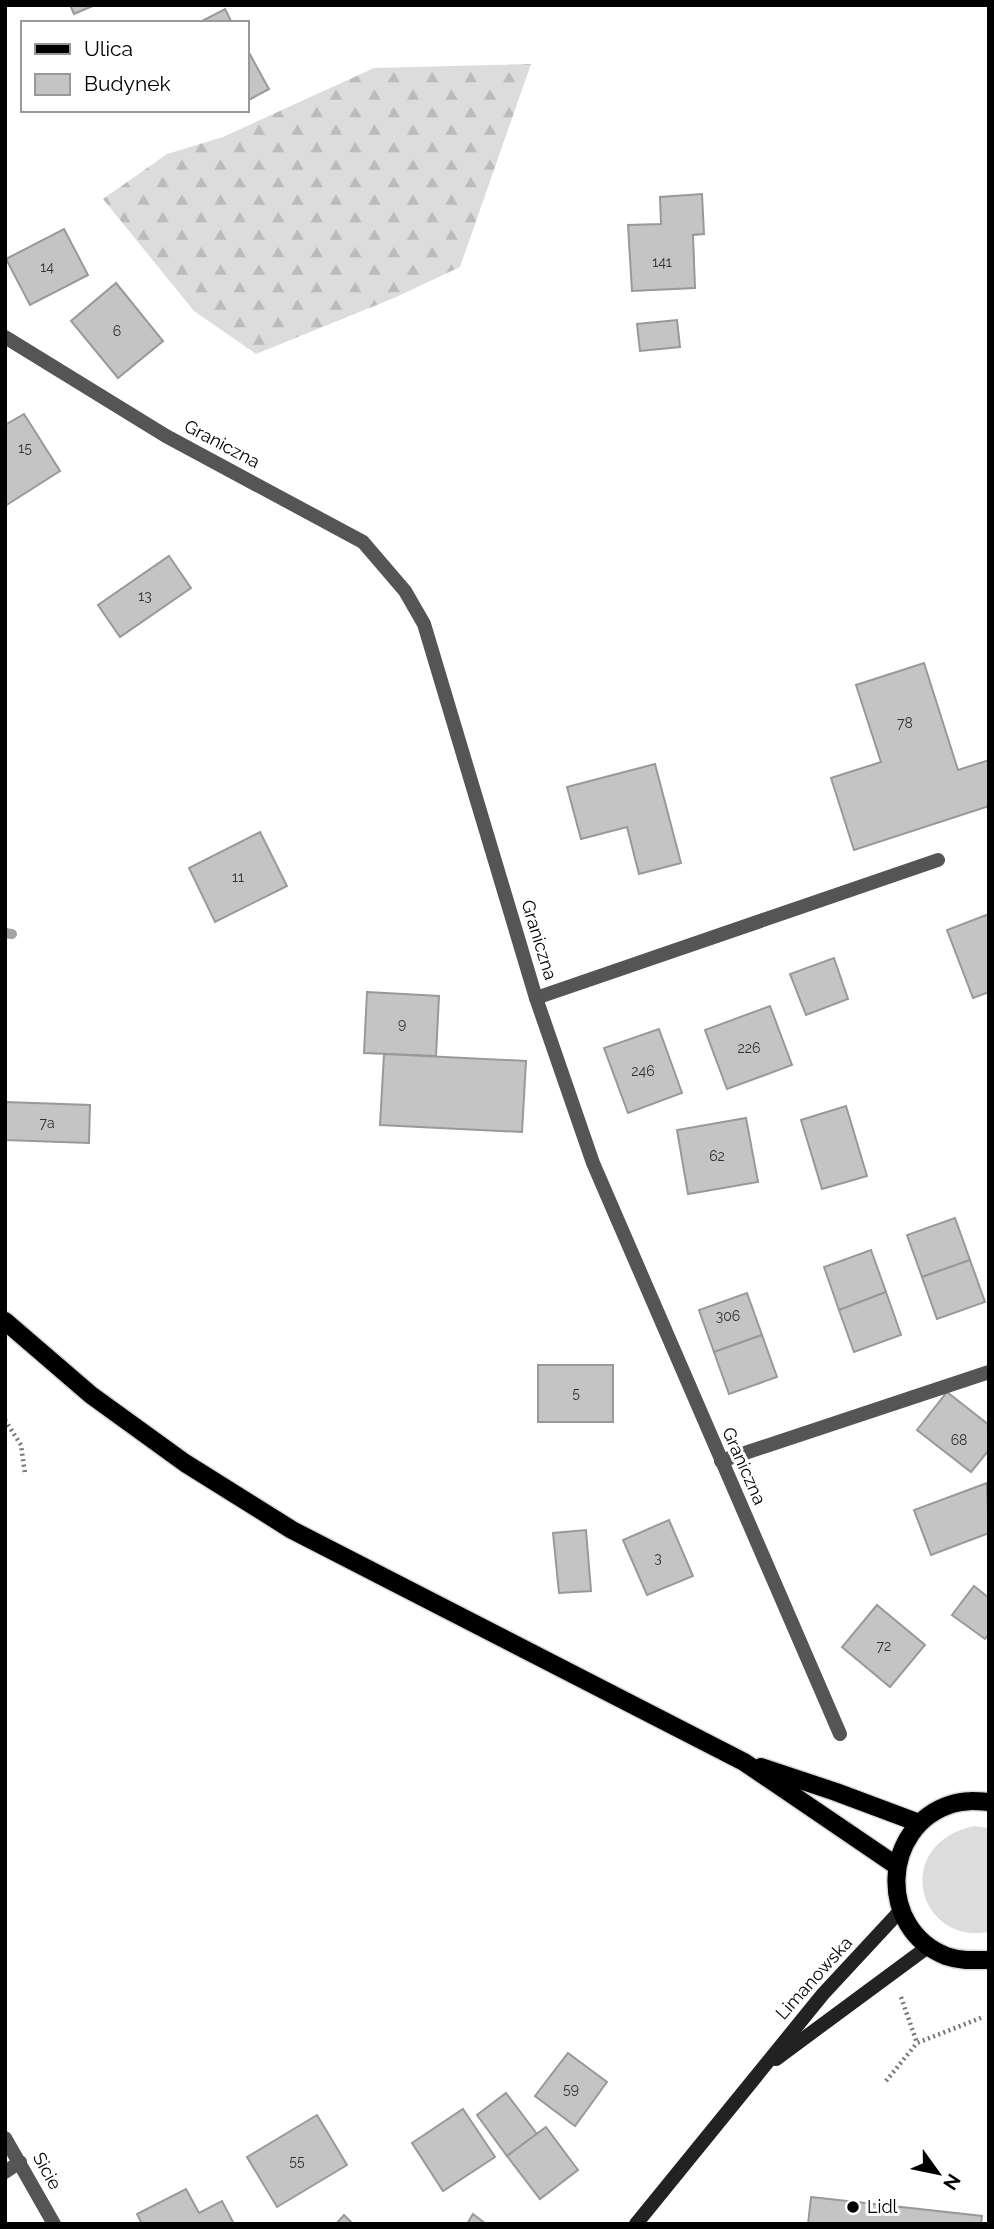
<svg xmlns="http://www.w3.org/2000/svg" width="994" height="2229" font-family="Raleway,sans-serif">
	<defs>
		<pattern id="forest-firs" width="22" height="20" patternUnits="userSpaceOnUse" patternTransform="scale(1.75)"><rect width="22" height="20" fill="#dcdcdc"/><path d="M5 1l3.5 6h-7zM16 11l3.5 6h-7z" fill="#bbb"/></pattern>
	</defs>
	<rect width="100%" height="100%" fill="#fff"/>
	<path fill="#dcdcdc" d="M974,1826L989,1828V1932C917,1945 891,1844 974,1826Z"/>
	<polygon fill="url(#forest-firs)" points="531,64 460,267 394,298 256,354 194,311 103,199 167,154 223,137 374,68"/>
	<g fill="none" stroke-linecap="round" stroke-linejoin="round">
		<polyline stroke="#a3a3a3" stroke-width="10" points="5,933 12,934"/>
	</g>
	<g fill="#c4c4c4" stroke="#999" stroke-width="2">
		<polygon points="70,5 95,5 74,14"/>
		<polygon points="225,9 232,23 201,23 200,22"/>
		<polygon points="247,49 269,89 247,101"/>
		<polygon points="702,194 704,234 693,235 695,288 632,291 628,225 661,224 660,197"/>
		<polygon points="64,229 88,275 30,305 6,259"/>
		<polygon points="116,283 163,341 118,378 71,321"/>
		<polygon points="677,320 680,347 640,351 637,324"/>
		<polygon points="24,414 60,471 5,506 5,425"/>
		<polygon points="169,556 191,588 120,637 98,605"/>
		<polygon points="924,663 958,770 989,760 989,806 854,850 831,778 881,762 856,685"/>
		<polygon points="655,764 681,863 639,874 627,827 581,839 567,787"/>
		<polygon points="260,832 287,886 215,922 189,868"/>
		<polygon points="989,914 989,992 973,998 947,930"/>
		<polygon points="834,958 848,999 806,1015 790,974"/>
		<polygon points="367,992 439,996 436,1056 364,1053"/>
		<polygon points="770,1006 792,1065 727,1089 705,1030"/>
		<polygon points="659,1029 682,1093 628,1113 604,1048"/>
		<polygon points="384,1054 526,1061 522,1132 380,1125"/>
		<polygon points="5,1102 90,1105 89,1143 5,1140"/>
		<polygon points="846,1106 867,1176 822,1189 801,1120"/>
		<polygon points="746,1118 758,1182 688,1194 677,1130"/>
		<polygon points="955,1218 970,1260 922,1277 907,1235"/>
		<polygon points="871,1250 886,1292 839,1310 824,1267"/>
		<polygon points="970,1260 985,1302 937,1319 922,1277"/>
		<polygon points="886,1292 901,1335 854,1352 839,1310"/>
		<polygon points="747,1293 762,1335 714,1352 699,1310"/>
		<polygon points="762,1335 777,1377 729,1394 714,1352"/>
		<rect x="538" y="1365" width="75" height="57"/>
		<polygon points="947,1392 989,1425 989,1450 971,1472 917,1430"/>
		<polygon points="987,1483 989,1533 931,1555 914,1510"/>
		<polygon points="669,1520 693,1576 647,1595 623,1540"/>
		<polygon points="586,1530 591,1591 559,1593 553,1533"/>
		<polygon points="974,1586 989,1598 989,1634 985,1639 952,1615"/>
		<polygon points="877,1605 925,1645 890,1687 842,1647"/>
		<polygon points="568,2053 607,2082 575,2126 535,2096"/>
		<polygon points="506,2093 537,2134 507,2156 477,2115"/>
		<polygon points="463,2109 495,2157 443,2191 412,2143"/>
		<polygon points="317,2115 347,2165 277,2207 247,2157"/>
		<polygon points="546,2127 578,2170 540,2199 507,2156"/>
		<polygon points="186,2189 199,2213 222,2201 234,2224 142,2224 137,2214"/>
		<polygon points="811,2197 982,2216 981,2224 808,2224"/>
		<polygon points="473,2214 486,2224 467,2224"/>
		<polygon points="344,2215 353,2224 336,2224"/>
	</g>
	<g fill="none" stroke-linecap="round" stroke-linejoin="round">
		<g stroke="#dbdbdb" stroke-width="21">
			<g id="primary">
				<polyline points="5,1321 91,1395 185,1463 292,1530 744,1762 897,1866"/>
				<polyline points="761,1767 836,1792 919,1823"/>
				<path d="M989,1802C976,1801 964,1800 952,1804C881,1826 877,1929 946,1956C960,1961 974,1960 989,1960"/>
			</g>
		</g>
		<g stroke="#777" stroke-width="4.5" stroke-dasharray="2 3.5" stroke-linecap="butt">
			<polyline points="5,1420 21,1445 25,1474"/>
			<polyline points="901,1997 917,2043 983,2017"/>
			<polyline points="886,2081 917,2043"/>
		</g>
		<g stroke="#555" stroke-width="14">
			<polyline points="536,998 938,860"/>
			<polyline points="721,1461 989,1372"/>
		</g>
		<g stroke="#555" stroke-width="14">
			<polyline points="5,337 166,436 363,542 405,591 424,624 536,998 593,1163 840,1734"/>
			<polyline points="5,2138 54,2224"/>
			<polyline points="5,2172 20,2162"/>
		</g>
		<g stroke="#222" stroke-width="14">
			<polyline points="776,2059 929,1946"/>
			<polyline points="636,2224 823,1994 901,1910"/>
		</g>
		<use href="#primary" stroke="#000" stroke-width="18"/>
	</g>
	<circle fill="#000" stroke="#fff" stroke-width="2.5" cx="853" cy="2207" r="7"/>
	<g text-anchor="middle" stroke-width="6" stroke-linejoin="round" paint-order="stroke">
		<g font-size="14" fill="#313131">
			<text x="662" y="267">141</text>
			<text x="47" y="272">14</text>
			<text x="117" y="336">6</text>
			<text x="25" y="453">15</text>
			<text x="145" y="601">13</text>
			<text x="905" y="728">78</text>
			<text x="238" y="882">11</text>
			<text x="402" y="1029">9</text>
			<text x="749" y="1053">226</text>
			<text x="643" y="1076">246</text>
			<text x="47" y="1128">7a</text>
			<text x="717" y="1161">62</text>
			<text x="728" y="1321">306</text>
			<text x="576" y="1398">5</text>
			<text x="959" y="1445">68</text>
			<text x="658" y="1563">3</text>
			<text x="884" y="1651">72</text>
			<text x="571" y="2094">59</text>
			<text x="297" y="2166">55</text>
		</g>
		<g font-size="18" fill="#000" stroke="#fff">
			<text transform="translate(222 444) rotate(28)" y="6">Graniczna</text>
			<text transform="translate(539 940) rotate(73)" y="6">Graniczna</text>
			<text transform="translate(744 1466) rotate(66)" y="6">Graniczna</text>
			<text transform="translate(814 1978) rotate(-48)" y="6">Limanowska</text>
			<text transform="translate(47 2171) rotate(61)" y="6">Sicie</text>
		</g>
		<g font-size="18" fill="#000" stroke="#fff" text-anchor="start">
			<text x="867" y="2213">Lidl</text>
		</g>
	</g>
	<rect width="994" height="2229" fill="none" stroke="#000000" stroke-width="14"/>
	<rect x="21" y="21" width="228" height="91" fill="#ffffff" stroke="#999999" stroke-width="2"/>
	<rect x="35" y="44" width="35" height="10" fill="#000000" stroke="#999999" stroke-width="2"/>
	<text x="84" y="56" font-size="21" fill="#000000">Ulica</text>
	<rect x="35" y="74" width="35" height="21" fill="#c4c4c4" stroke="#999999" stroke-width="2"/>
	<text x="84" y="91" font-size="21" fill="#000000">Budynek</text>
	<g transform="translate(938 2173) rotate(123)" stroke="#ffffff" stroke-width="5" paint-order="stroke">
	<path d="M0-5L12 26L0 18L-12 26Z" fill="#000000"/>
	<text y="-10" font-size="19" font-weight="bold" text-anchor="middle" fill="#000000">N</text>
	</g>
</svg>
